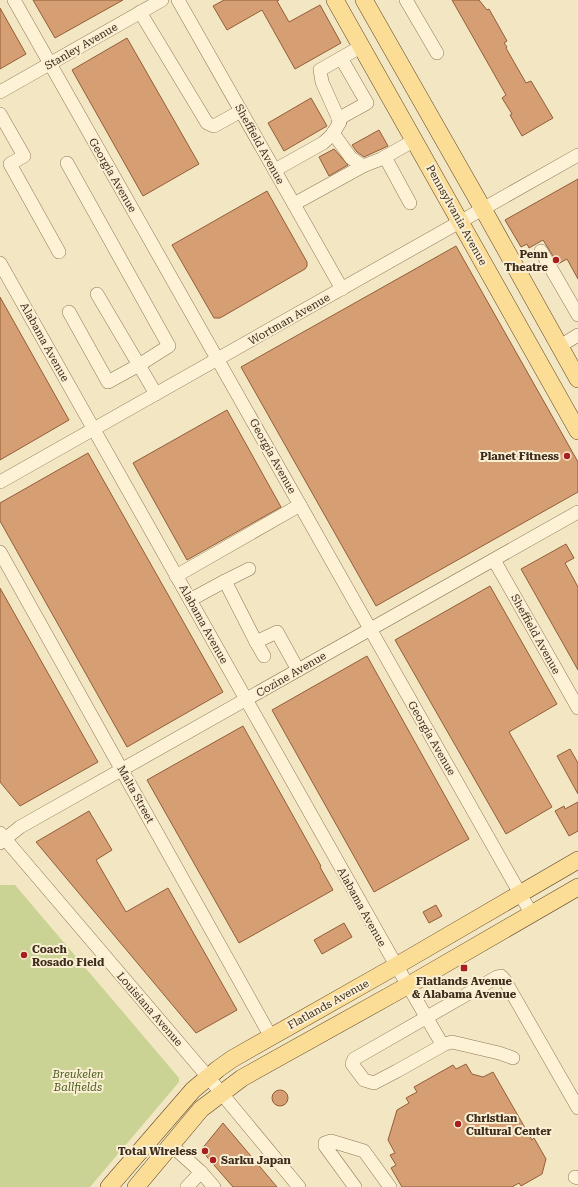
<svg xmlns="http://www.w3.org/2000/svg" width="578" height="1187" font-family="'Roboto Serif',serif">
	<rect width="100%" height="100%" fill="#f3e6c2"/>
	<polygon fill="#cad394" points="0,885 15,885 179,1078 179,1082 90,1187 0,1187"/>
	<g fill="#d69e73" stroke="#925e39">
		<polygon points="33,0 123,0 55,38"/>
		<polygon points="224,0 279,0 277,1 289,22 320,5 341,43 295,69 262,10 227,30 213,6"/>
		<polygon points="452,0 479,0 487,10 489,9 507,41 504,43 507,47 506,48 526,83 531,81 553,118 522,136 510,115 512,114 502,98 506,95"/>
		<polygon points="0,8 26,54 0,69"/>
		<polygon points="127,38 199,164 143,196 72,70"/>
		<polygon points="311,98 327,126 284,151 268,123"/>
		<polygon points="379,130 388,146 364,157 357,152 352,145"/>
		<polygon points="334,149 348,165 329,176 319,157"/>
		<polygon points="578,179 578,279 567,259 558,264 543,240 529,248 527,244 521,247 505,220"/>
		<polygon points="267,191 307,262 307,266 305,269 220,318 214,318 172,245"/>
		<polygon points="456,246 578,462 578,492 376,606 241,367"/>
		<polygon points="0,297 69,420 0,460"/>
		<polygon points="227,410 281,507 187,560 133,463"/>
		<polygon points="88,453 223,692 127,747 0,521 0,503"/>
		<polygon points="566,544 574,558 565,563 578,587 578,670 521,569"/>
		<polygon points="490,586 557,704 509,732 552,807 506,834 395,640"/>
		<polygon points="0,588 98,762 20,806 0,782"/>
		<polygon points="367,656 469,839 374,892 272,710"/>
		<polygon points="243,726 321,866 320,867 333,890 239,943 147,780"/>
		<polygon points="570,749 578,763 578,794 557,756"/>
		<polygon points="578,802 578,831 569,836 555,811 564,806 565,809"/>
		<polygon points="89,811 112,850 96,860 126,912 168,888 237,1010 196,1033 36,842"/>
		<polygon points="436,905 442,916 429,923 423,912"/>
		<polygon points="344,923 352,937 322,954 314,940"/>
		<polygon points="466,1064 472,1074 483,1077 493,1072 532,1140 534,1138 546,1159 542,1174 521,1186 519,1183 512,1187 402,1187 391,1168 396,1165 390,1155 395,1153 388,1140 397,1110 409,1103 406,1098 417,1092 414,1087 453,1065 456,1069"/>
		<circle cx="280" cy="1098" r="8"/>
		<polygon points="223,1123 277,1187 233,1187 201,1150"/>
	</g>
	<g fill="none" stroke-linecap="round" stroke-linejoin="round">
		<g stroke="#907656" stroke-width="14">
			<g id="minor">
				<polyline points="14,0 531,913"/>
				<polyline points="178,0 342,289"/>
				<polyline points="406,0 437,53"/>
				<polyline points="140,12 207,123 214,126 241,111"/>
				<polyline points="0,92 162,0"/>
				<polyline points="0,114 24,156 10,164 59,252"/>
				<polyline points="338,119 367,103 341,58"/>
				<polyline points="333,133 351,158 363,166 381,159 415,140"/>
				<polyline points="385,157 410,203"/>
				<polyline points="67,163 169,346 139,365 108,382 69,312"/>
				<polyline points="275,170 323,143 332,135 340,122 322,82 320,70 362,46"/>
				<polyline points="294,204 363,166"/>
				<polyline points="541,251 578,315"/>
				<polyline points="0,263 388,951 439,1039"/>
				<polyline points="97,294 156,394"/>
				<polyline points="560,346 578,335"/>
				<polyline points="0,482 578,155"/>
				<polyline points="0,552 271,1037"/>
				<polyline points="494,560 578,708"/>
				<polyline points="249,569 225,581 256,642 277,632 298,670"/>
				<polyline points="176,576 300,505"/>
				<polyline points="190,600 225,581"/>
				<polyline points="256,642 264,656"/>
				<polyline points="0,833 208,1077 299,1187"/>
				<polyline points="0,843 20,827 578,512"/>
				<polyline points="513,1058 499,1053 452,1042 445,1044 397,1071 374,1083 364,1080 352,1064 354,1059 497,977 501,976 504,979 578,1108"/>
				<polyline points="171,1145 201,1172"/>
				<polyline points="575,1177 578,1178"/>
				<polyline points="187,1187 201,1172 214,1187"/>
				<polyline points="355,1187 325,1146 325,1143 331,1141 364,1151 390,1187"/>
			</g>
		</g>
		<g stroke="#5d432b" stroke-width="18">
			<g id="major">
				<polyline points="335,0 578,431"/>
				<polyline points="364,0 483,209 578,379"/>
				<polyline points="109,1187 193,1090 218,1069 232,1059 396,966 578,860"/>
				<polyline points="136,1187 201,1109 242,1078 407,986 578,887"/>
			</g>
		</g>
		<use href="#minor" stroke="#fdf2d6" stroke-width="13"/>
		<use href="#major" stroke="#fbdd95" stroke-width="17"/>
	</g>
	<g fill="#a7201e" stroke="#faefd3" stroke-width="1.5">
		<circle cx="556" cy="260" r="4"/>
		<circle cx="567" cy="456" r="4"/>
		<circle cx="24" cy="955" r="4"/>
		<rect x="460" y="964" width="8" height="8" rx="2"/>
		<circle cx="458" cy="1124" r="4"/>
		<circle cx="205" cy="1151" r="4"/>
		<circle cx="213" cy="1160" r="4"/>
	</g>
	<g text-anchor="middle" stroke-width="4" stroke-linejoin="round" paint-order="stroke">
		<g font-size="11" fill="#3e2d1c" stroke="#faefd3">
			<text transform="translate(81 46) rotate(-30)" y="4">Stanley Avenue</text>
			<text transform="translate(260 144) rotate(61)" y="4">Sheffield Avenue</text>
			<text transform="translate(113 175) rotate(60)" y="4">Georgia Avenue</text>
			<text transform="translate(457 215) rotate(61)" y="4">Pennsylvania Avenue</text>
			<text transform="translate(289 319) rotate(-30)" y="4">Wortman Avenue</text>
			<text transform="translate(45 342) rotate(61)" y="4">Alabama Avenue</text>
			<text transform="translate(273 456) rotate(61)" y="4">Georgia Avenue</text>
			<text transform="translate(204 624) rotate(61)" y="4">Alabama Avenue</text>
			<text transform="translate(536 634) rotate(61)" y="4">Sheffield Avenue</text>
			<text transform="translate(291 674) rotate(-30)" y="4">Cozine Avenue</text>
			<text transform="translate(432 738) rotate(60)" y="4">Georgia Avenue</text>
			<text transform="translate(136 794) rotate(61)" y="4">Malta Street</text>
			<text transform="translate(362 907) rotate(61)" y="4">Alabama Avenue</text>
			<text transform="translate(328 1004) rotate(-29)" y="4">Flatlands Avenue</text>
			<text transform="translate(150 1009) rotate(49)" y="4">Louisiana Avenue</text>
		</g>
		<g font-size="11" font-weight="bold" fill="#3e2d1c" stroke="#faefd3" text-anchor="end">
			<text x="548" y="258">Penn<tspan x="548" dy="13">Theatre</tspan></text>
			<text x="559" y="460">Planet Fitness</text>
			<text x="32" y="953" text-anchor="start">Coach<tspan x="32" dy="13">Rosado Field</tspan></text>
			<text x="464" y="985" text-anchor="middle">Flatlands Avenue<tspan x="464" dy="13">&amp; Alabama Avenue</tspan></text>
			<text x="466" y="1122" text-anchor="start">Christian<tspan x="466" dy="13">Cultural Center</tspan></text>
			<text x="197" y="1155">Total Wireless</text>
			<text x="221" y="1164" text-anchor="start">Sarku Japan</text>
		</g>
		<g font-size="11" font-style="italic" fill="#4c5d20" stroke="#faefd3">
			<text x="78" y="1078">Breukelen<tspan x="78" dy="13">Ballfields</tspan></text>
		</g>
	</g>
</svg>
